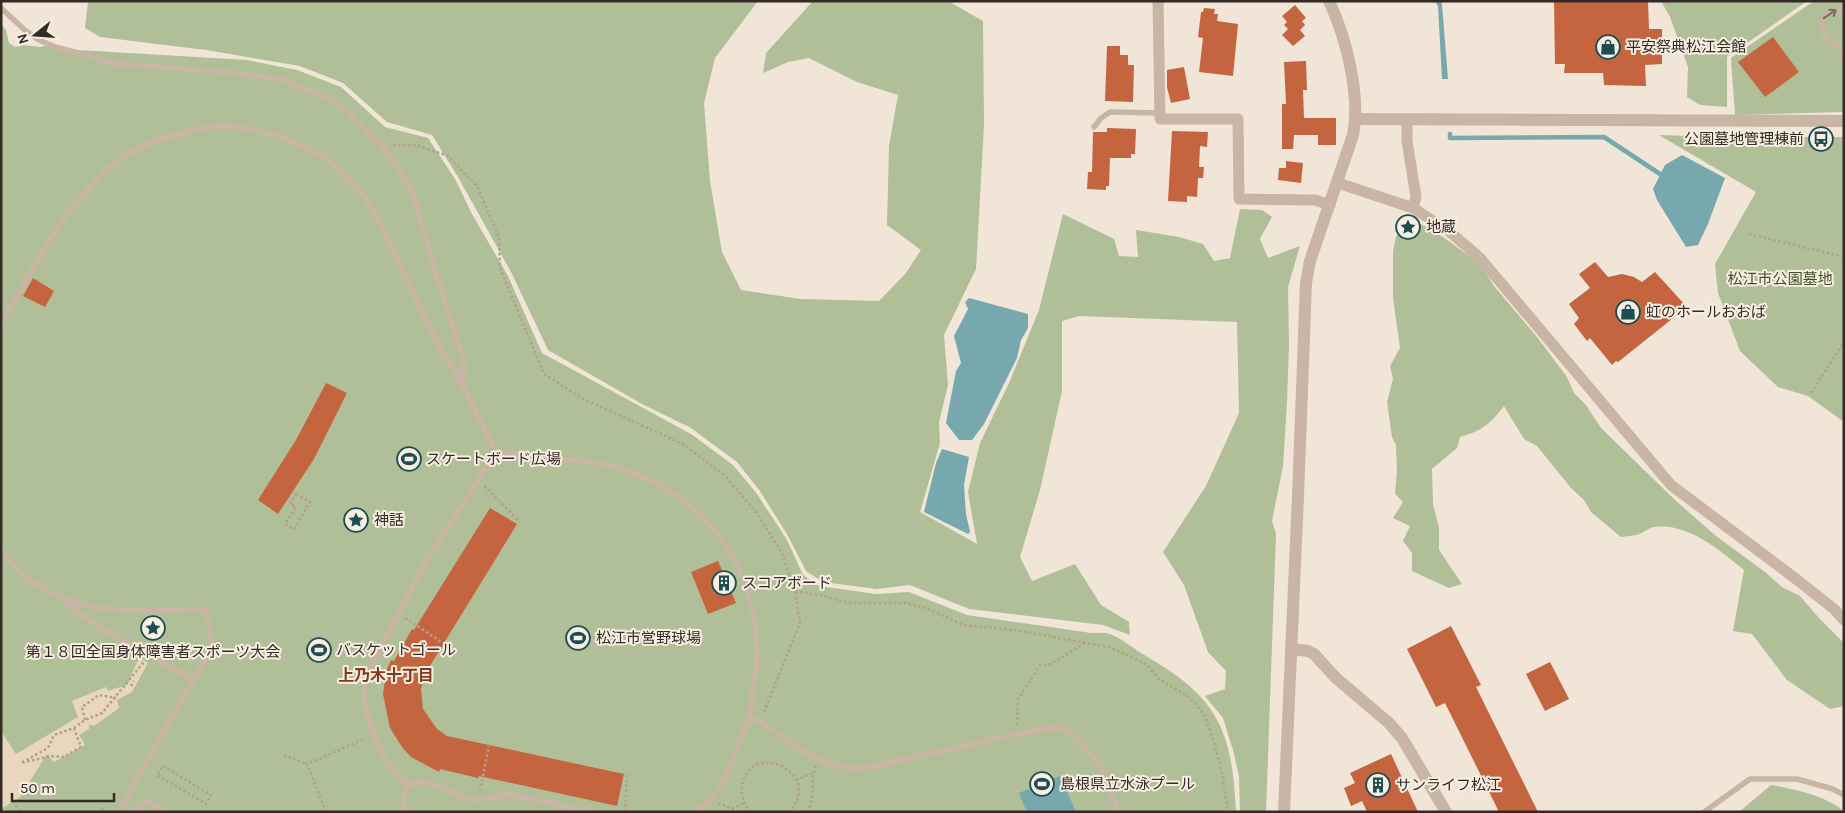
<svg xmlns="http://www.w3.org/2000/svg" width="1845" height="813" font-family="Karla,'Noto Sans JP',sans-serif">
	<rect width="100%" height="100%" fill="#f0e5d6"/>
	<g fill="#b0bf97">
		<polygon points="90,1 758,1 715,58 704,103 710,181 722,252 741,290 801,299 879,301 906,273 921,250 887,225 889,146 898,95 857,82 809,58 788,62 763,73 766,53 813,1 948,1 983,21 984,125 976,269 944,335 948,385 939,422 940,443 920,512 977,544 968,492 980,443 1009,383 1039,310 1063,214 1114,239 1119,256 1138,257 1136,230 1179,237 1203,244 1214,261 1230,258 1240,209 1262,210 1272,217 1260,239 1268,258 1300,246 1288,287 1289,345 1287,402 1283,466 1272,521 1276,533 1266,812 1240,812 1239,776 1233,750 1223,718 1205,696 1225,689 1226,671 1208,652 1184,585 1163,552 1206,486 1239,413 1237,322 1079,316 1062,321 1062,391 1040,490 1020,557 1032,581 1075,564 1101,605 1129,622 1130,635 1103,625 969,609 910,585 877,589 823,582 806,571 788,536 760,491 737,462 691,428 642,404 548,350 511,272 458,177 432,135 387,122 343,83 300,66 206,50 100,37 85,28 88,2"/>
		<polygon points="1661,1 1807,1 1727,57 1727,107 1700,105 1687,97 1688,67 1670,17"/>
		<polygon points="1814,1 1844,1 1844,112 1735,115 1731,58"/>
		<path d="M1,24L6,30L9,43L15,47L23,45L40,47L54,44L78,50L247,60L297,70L341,87L385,127L428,138L455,179L472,214L508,276L542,353L691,434L733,465L757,494L778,526L787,540L803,575L819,586L876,594L909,592L967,615L1091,633C1097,633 1105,632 1110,634C1123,639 1135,650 1146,656C1219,698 1232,731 1236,812H1Z"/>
		<polygon points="1659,135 1718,137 1844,137 1844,422 1808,396 1778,387 1740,351 1718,293 1715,264 1756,192"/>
		<path d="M1418,223L1433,230L1479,263L1494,286L1537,337L1567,377L1574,393L1586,405L1601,428L1676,501L1716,536L1765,572L1782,587L1800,596L1819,618L1844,643V706L1830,709L1787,680L1752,634L1733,631L1744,570C1719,550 1689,523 1654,527C1648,528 1643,533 1637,535C1632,536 1626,536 1621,537L1591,512L1584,500L1571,488L1537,446L1524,439L1504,406C1489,425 1483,430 1460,437L1457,448L1432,469L1433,504L1439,528V550L1462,584L1449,588L1412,571V553L1403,541L1410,526L1393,518L1403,502L1395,494L1397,470L1396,445L1392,437L1387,402L1393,379L1390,366L1400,348L1393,298V251L1396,236Z"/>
		<path d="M1771,785C1791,788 1831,797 1844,812H1739Z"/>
	</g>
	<polygon fill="#e8d7bd" points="139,658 148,663 132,692 117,700 119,708 94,726 89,724 89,729 79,735 85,745 54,762 47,754 20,797 1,809 1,731 16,754 78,717 72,701 106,687 108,691 127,685"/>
	<g fill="#76a8ad">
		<polygon points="1435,1 1441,1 1442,5 1448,79 1442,79 1438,6"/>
		<polygon points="1682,155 1725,178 1708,224 1698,245 1686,247 1657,200 1653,189 1665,165"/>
		<polygon points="969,298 1028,314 1028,328 1021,340 1017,358 984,424 972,440 959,440 946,423 956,371 961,363 954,336 968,309 965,302"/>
		<polygon points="942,449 969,457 964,485 966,514 970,532 968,534 924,512 936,463"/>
		<polygon points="1060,776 1076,812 1027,812 1019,793"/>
	</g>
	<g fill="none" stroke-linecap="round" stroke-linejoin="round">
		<polyline stroke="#76a8ad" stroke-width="4.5" points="1450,134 1450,138 1604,137 1660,174"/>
	</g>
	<g fill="#c56540">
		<polygon points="1554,1 1648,1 1649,29 1662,29 1662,64 1645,65 1646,86 1604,85 1603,73 1564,73 1565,64 1555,64"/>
		<polygon points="1295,5 1306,18 1302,21 1305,25 1300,30 1305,36 1293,46 1282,35 1288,29 1284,25 1287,22 1282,16"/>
		<polygon points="1204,8 1215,9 1214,14 1218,14 1217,21 1238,24 1233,76 1199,72 1203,38 1198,37 1201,12 1203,12"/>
		<polygon points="1773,37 1799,72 1765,97 1738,62"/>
		<polygon points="1107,46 1120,46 1120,55 1128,55 1128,65 1134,65 1133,102 1105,101"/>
		<polygon points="1306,61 1307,90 1303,90 1304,118 1336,118 1336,145 1318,145 1318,135 1294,135 1293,149 1282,149 1282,104 1286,104 1284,62"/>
		<polygon points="1184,67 1190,99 1171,103 1167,87 1167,70"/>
		<polygon points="1107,128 1136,129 1135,154 1131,154 1131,158 1110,158 1109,186 1106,186 1106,190 1087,189 1088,172 1092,172 1093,132 1107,132"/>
		<polygon points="1172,131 1208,132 1207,147 1200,146 1199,167 1204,167 1203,178 1198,178 1197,197 1187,196 1187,202 1168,201"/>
		<polygon points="1286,161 1303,163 1301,183 1278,180 1279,168 1286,168"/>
		<polygon points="1595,262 1608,277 1622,274 1634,277 1642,282 1655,272 1687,307 1618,362 1616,361 1612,365 1590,338 1587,341 1574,324 1579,318 1569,304 1590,288 1579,274"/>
		<polygon points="33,278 54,291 45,307 23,296"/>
		<polygon points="326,383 347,393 314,459 278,514 258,500 296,440"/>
		<polygon points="490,508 517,524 425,674 421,689 423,709 437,729 447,736 624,774 617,806 479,776 478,778 440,769 439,772 411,757 402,747 390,728 383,694 387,669 391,660 394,661 412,629 414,630"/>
		<polygon points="718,561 736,603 708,614 691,572"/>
		<polygon points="1451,626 1481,685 1476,687 1538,812 1499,812 1445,703 1436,707 1407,649"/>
		<polygon points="1550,662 1569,699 1545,711 1526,674"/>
		<polygon points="1391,754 1418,812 1367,812 1362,801 1351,806 1344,788 1355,783 1350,773"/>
	</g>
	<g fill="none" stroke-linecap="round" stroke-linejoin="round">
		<g stroke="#b39f8d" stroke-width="2.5" stroke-dasharray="2.5 2.5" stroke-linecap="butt">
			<polyline points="393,145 416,145 448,156 477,186 499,237 500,268 544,374 583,399 683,444 725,476 756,512 781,551 795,591 829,597 848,603 906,603 926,608 963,625 1015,630 1109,647 1146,664 1159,679 1189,697 1204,714 1213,739 1222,773 1228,812"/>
			<polyline points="1749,234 1844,257"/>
			<polyline points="1811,393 1844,342"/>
			<polyline points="484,486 520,522"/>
			<polygon points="296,494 310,502 294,529 285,524 296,507 290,504"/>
			<polyline points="405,618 443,643"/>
			<polyline points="131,686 134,681"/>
			<polyline points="764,712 800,623 795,591"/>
			<polyline points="85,720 82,707 99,695 116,698"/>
			<polyline points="1017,725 1018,699 1040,665 1051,664 1086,642"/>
			<polyline points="74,728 81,747 64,757 51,756 21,763 48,748 54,735 74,728 85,720 102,713 144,662"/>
			<polyline points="284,755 307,764"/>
			<polygon points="163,766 211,795 206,804 157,775"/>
			<polyline points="796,780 813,773"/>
			<polyline points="480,791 489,746"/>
			<polyline points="13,801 20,812"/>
			<polyline points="718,803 732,809 734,812"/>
			<polyline points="732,809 744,803"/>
			<polyline points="97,812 103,808"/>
			<polyline points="326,812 307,764 366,738"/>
			<polyline points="625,812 627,775"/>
			<path d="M751,812C744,805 741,796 742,787C748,738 826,772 789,812"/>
			<path d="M807,812C816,796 810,780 816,766"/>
		</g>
		<g stroke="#c8b5a3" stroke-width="5.5">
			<polyline points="1844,7 1826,15 1821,24 1825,37 1844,51"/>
			<polyline points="1,8 26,31 39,40 55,47 116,64 214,71 282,79 327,98 344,109 383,146 409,185 415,200 437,277 463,358 463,383"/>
			<polyline points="1094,127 1101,118 1110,112 1159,113"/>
			<polyline points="1,324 48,242 75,203 106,170 122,158 140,147 157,140 189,131 218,126 235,126 280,136 326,158 347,177 363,194 379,221 436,340 463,386 496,452"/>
			<path d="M496,452C509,453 521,455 534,457C565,460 597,460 627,471C706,498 753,564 757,647C758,663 754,680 752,696C751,703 751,711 749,718C742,739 724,784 710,800C706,804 700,808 695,812"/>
			<path d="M1,550C9,560 17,571 27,578C79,618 144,611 205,609L213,646L158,741L119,812"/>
			<polyline points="65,601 91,622 193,680"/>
			<polyline points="749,717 760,721 807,754 831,764 853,769 877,766 1016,734 1049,728 1062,729 1071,733 1079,740 1098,764 1104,772 1118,812"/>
			<polyline points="407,785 422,781 470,799 478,800 508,794 593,812"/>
			<polyline points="132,812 147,801 166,812"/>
			<polyline points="402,812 407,785 393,771 378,747 364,702 364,678 427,560 496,452"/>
			<polyline points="1704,812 1750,779 1797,779 1833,789 1844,795"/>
		</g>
		<g stroke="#c8b5a3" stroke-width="11">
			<polyline points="1158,1 1160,119 1238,119 1239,199 1315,200 1330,205"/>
			<polyline points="1407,119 1407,141 1416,197 1413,208"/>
			<polyline points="1338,183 1413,208 1450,232 1480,258 1671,485 1796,579 1834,609 1844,620"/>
		</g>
		<g stroke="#c8b5a3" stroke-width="12">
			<polyline points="1356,119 1844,121"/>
			<polyline points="1291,649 1308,651 1314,654 1336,678 1389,723 1402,738 1446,812"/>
			<path d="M1284,812L1298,496L1306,283L1310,261L1353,135C1361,96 1346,37 1329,1"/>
		</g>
	</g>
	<defs><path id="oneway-shaft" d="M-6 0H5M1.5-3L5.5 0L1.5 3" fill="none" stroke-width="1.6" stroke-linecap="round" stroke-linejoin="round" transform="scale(1.25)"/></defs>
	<use stroke="#76695e" href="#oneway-shaft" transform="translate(1830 14) rotate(-34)"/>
	<defs>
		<g id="shop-ring" transform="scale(1.25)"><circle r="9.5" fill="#f8efe2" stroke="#1b4d53" stroke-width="1.5"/><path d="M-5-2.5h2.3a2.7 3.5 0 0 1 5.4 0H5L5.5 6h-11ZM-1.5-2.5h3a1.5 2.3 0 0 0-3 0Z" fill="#1b4d53"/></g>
		<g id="bus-ring" transform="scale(1.25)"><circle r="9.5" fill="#f8efe2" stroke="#1b4d53" stroke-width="1.5"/><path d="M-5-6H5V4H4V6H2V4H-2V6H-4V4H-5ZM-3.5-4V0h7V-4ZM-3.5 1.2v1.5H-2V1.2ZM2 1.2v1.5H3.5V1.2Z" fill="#1b4d53"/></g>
		<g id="sight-ring" transform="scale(1.25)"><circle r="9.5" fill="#f8efe2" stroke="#1b4d53" stroke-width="1.5"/><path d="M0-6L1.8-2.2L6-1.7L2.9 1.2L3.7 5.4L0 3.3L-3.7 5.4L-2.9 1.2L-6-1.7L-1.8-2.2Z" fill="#1b4d53"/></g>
		<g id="stadium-ring" transform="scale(1.25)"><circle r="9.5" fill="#f8efe2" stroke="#1b4d53" stroke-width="1.5"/><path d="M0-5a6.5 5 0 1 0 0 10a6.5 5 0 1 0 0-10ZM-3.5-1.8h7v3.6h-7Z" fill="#1b4d53"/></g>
		<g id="building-ring" transform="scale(1.25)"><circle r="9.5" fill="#f8efe2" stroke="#1b4d53" stroke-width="1.5"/><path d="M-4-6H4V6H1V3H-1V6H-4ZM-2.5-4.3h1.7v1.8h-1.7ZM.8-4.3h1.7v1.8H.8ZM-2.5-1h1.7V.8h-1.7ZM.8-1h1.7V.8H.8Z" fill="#1b4d53"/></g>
	</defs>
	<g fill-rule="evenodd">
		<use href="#shop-ring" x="1608" y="47"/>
		<use href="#bus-ring" x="1821" y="139"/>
		<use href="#sight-ring" x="1408" y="227"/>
		<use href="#shop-ring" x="1628" y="312"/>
		<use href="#stadium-ring" x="409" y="459"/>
		<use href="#sight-ring" x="356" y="520"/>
		<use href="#building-ring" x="724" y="583"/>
		<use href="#sight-ring" x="153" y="628"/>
		<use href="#stadium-ring" x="578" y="638"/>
		<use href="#stadium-ring" x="319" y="650"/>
		<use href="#stadium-ring" x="1042" y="784"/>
		<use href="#building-ring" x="1378" y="785"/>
	</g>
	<g text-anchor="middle" stroke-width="4" stroke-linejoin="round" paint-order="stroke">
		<g font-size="15" fill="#332a25" stroke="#f8efe2" text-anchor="start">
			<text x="1626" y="52">平安祭典松江会館</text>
			<text x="1804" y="144" text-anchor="end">公園墓地管理棟前</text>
			<text x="1426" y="232">地蔵</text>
			<text x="1646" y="317">虹のホールおおば</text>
			<text x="426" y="464">スケートボード広場</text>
			<text x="374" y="525">神話</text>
			<text x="742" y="588">スコアボード</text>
			<text x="596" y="643">松江市営野球場</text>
			<text x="336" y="655">バスケットゴール</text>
			<text x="153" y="657" text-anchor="middle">第１８回全国身体障害者スポーツ大会</text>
			<text x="1060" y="789">島根県立水泳プール</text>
			<text x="1396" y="790">サンライフ松江</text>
		</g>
		<g font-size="15" fill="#405129" stroke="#f8efe2">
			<text x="1780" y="284">松江市公園墓地</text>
		</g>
		<g font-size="16" font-weight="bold" fill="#813a1f" stroke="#f8efe2">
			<text x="386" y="681">上乃木十丁目</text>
		</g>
	</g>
	<rect width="1845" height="813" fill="none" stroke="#332a25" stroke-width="5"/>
	<g transform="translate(35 35) rotate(253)" stroke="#f8efe2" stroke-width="4" paint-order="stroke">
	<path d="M0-4L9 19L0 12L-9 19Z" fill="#332a25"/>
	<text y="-8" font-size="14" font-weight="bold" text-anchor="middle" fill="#332a25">N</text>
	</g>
	<path d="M12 793v8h102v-8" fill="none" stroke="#332a25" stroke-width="2.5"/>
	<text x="20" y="793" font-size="15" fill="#332a25" stroke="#f8efe2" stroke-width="4" paint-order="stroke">50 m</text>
</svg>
